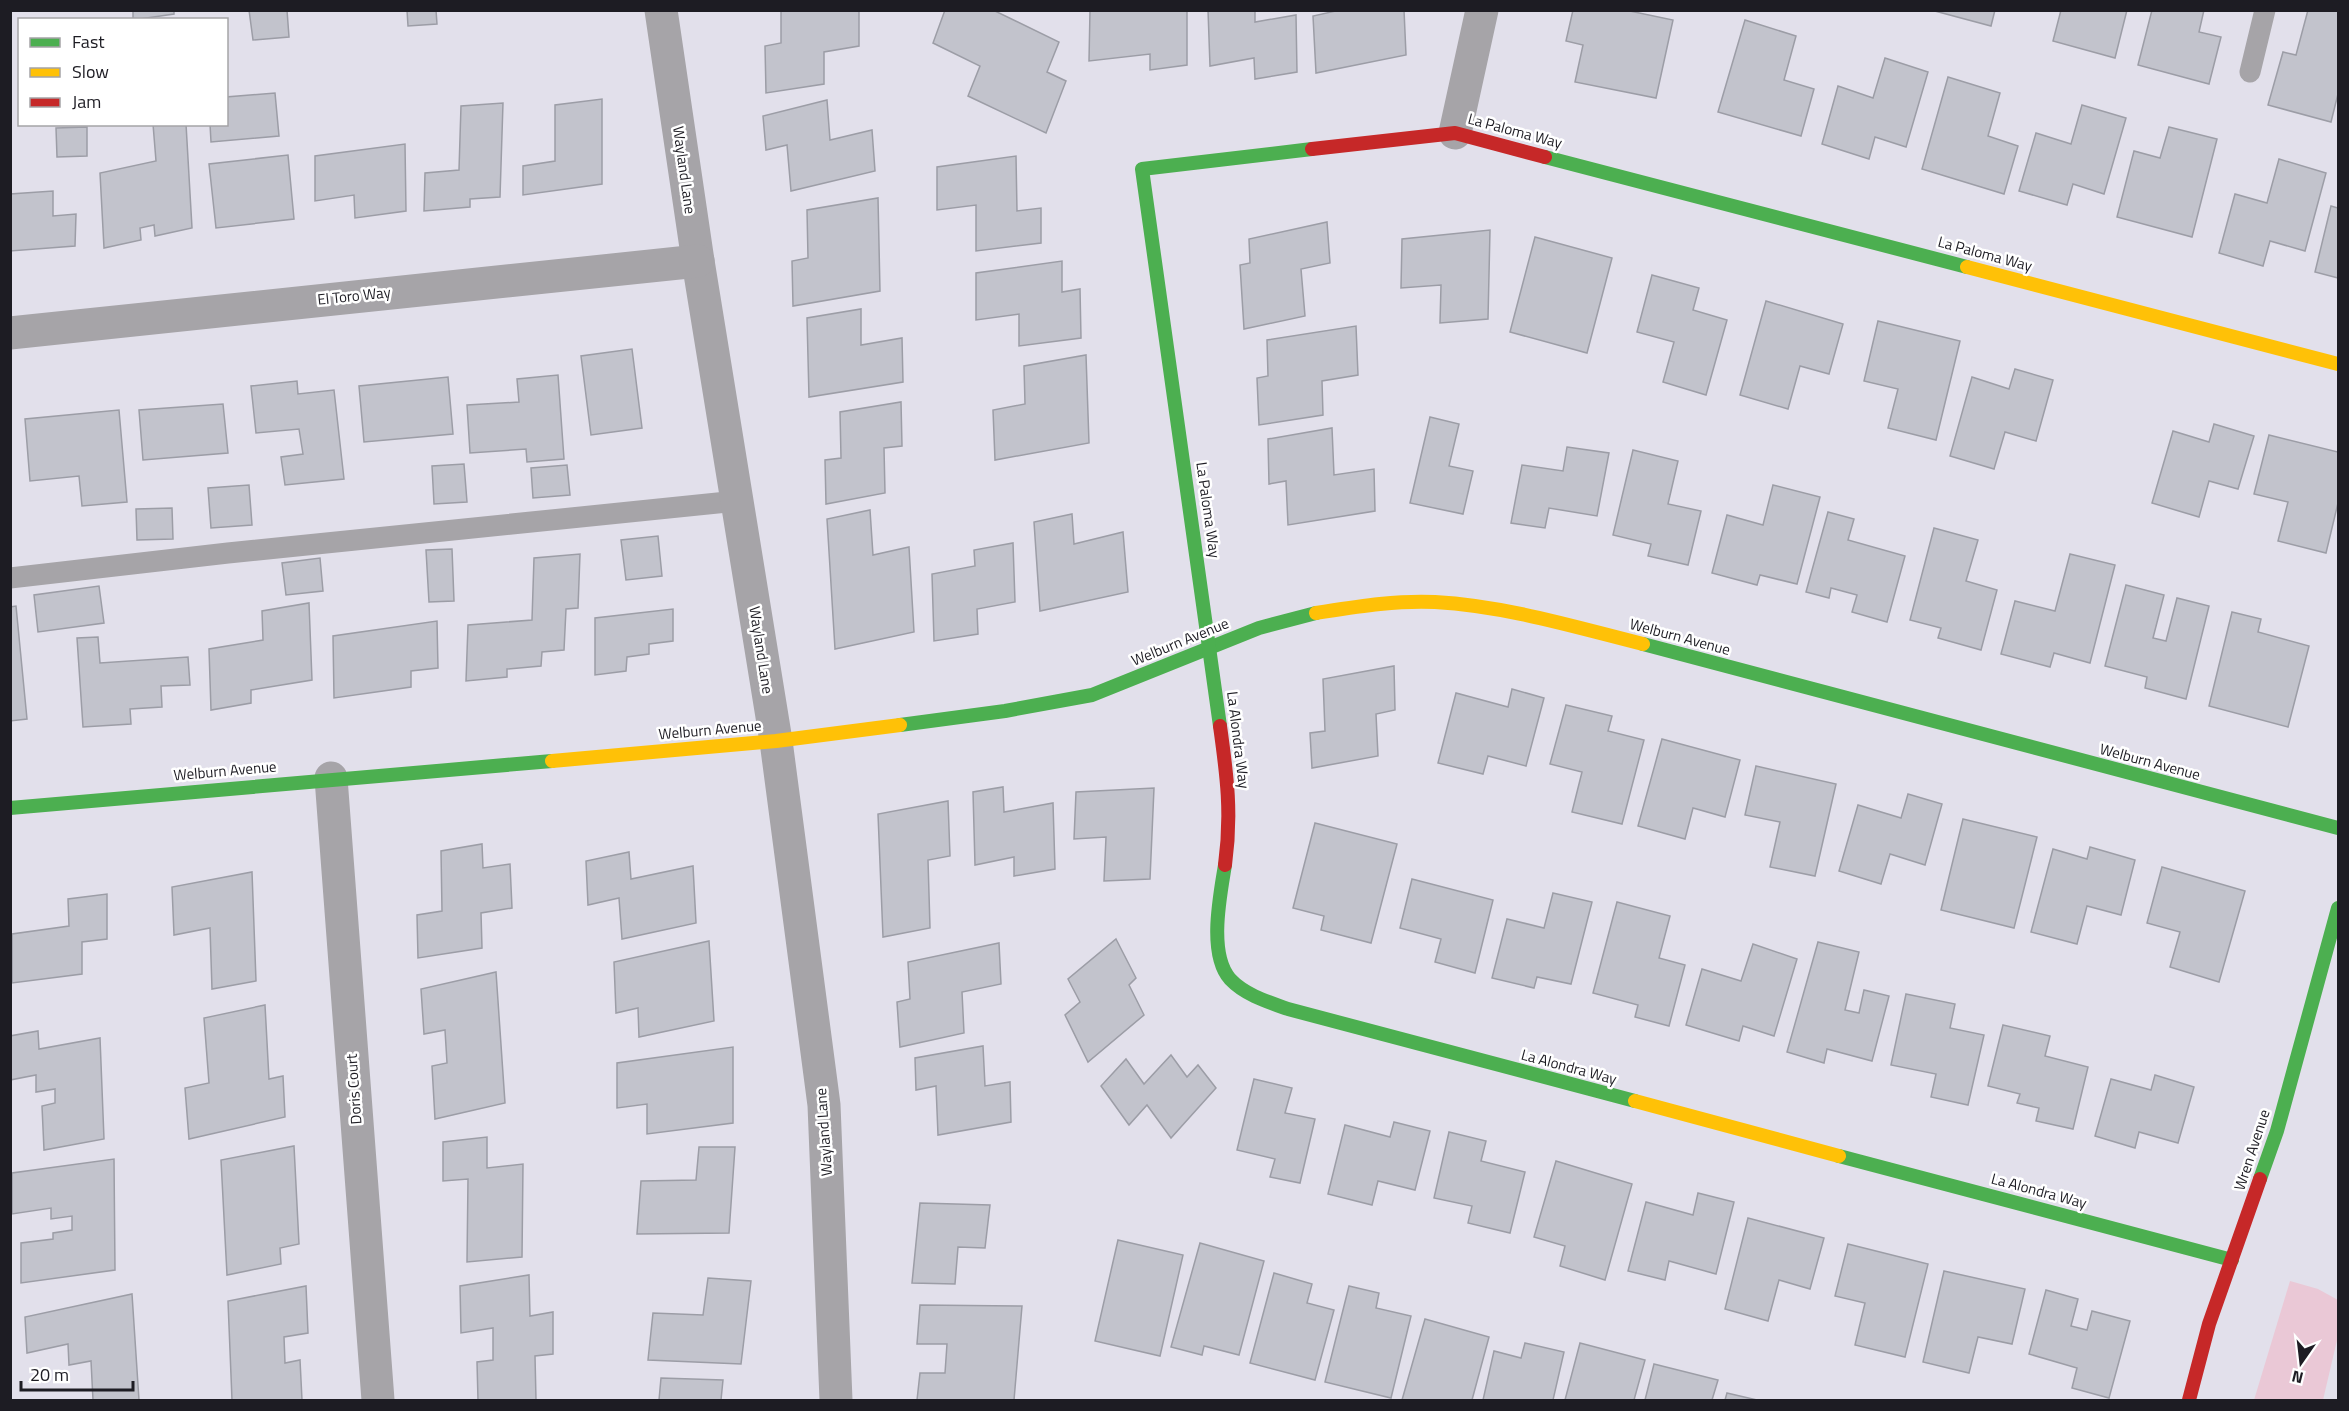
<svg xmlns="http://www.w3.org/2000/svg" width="2349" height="1411" font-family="'Titillium Web',sans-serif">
	<rect width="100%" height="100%" fill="#e2e0eb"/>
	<polygon fill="#eac8d6" points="2290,1281 2318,1289 2338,1300 2338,1336 2323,1400 2254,1400"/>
	<g fill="#c2c3cc" stroke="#9c9da6" stroke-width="1.5">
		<polygon points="133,10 174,10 174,14 133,20"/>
		<polygon points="249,10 287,10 289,37 253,40"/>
		<polygon points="407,10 436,10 437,24 408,26"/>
		<polygon points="781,10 859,10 859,46 824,52 824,84 766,93 765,46 781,43"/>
		<polygon points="945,10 993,10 1059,42 1047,72 1066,81 1046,133 968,96 980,66 933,43"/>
		<polygon points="1090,10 1187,10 1187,65 1150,70 1150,54 1089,61"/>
		<polygon points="1208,10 1255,10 1255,22 1296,15 1297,72 1255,79 1254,58 1210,66"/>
		<polygon points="1340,10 1404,10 1406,55 1316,73 1313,16"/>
		<polygon points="1573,10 1625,10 1673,20 1656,98 1575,82 1583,45 1566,41"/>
		<polygon points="1931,10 1995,10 1991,26"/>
		<polygon points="2061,10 2127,10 2115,58 2053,41"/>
		<polygon points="2152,10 2204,10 2199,32 2221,37 2209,84 2138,65"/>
		<polygon points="2308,10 2338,10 2338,94 2331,122 2268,105 2283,52 2296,55"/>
		<polygon points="1745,20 1796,36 1784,80 1814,89 1801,136 1718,112"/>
		<polygon points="1885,58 1928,72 1906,147 1875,137 1869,159 1822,144 1838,86 1873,98"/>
		<polygon points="1948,77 2000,93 1988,136 2018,146 2004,194 1922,169"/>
		<polygon points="275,93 279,136 211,142 210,124 226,124 226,97"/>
		<polygon points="602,99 602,184 523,195 523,166 555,161 555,105"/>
		<polygon points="827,100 830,140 872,130 875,171 791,191 787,145 766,150 763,116"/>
		<polygon points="503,103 500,197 470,199 470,207 424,211 425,173 459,170 461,106"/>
		<polygon points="2082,105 2126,118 2104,194 2073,184 2067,205 2019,191 2036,133 2071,144"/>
		<polygon points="153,124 186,124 192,228 155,236 154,225 140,228 141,240 104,248 100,173 156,161"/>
		<polygon points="87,127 87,156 57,157 56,128"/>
		<polygon points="2169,127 2217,139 2192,237 2117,217 2134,151 2160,158"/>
		<polygon points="405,144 406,211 355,218 354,195 315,201 315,156"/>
		<polygon points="288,155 294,219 216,228 209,164"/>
		<polygon points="1016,156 1017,211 1041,208 1041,243 976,251 976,205 937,210 937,167"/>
		<polygon points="2279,159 2326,173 2305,251 2270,241 2263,266 2219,253 2235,194 2267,203"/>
		<polygon points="53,191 53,216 76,214 75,246 10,251 10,194"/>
		<polygon points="878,198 880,291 793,306 792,261 808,258 807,210"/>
		<polygon points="2331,206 2338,208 2338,278 2315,272"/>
		<polygon points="1327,222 1330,263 1301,269 1305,316 1244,329 1240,265 1250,263 1249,239"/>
		<polygon points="1490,230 1488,319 1440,323 1441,285 1401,288 1402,239"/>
		<polygon points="1535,237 1612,258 1587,353 1510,332"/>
		<polygon points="1062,261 1062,292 1080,289 1081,338 1019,346 1019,314 976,320 976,273"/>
		<polygon points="1652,275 1699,288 1693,310 1727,320 1706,395 1663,382 1674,342 1637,332"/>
		<polygon points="1766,301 1843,324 1829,374 1800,366 1788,409 1740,395"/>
		<polygon points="861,309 861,345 902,338 903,382 809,397 807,318"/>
		<polygon points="1878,321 1960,341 1936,440 1888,428 1898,389 1864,381"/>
		<polygon points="1356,326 1358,375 1322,381 1323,415 1259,425 1257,378 1268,376 1267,340"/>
		<polygon points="632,349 642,428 591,435 581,356"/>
		<polygon points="1086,355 1089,443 995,460 993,410 1025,404 1024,366"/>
		<polygon points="2015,369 2053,380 2036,441 2005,432 1994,469 1950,456 1972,377 2009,389"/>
		<polygon points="558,375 564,459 527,462 526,449 470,453 467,405 519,402 517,379"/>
		<polygon points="448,377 453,434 364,442 359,386"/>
		<polygon points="297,381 298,394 334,390 344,479 285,485 281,457 303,454 299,429 256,433 251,386"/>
		<polygon points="901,402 902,446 884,448 885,493 826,504 825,460 841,458 840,412"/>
		<polygon points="223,404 228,453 143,460 139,410"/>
		<polygon points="119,410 127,502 82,506 79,476 30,481 25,419"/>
		<polygon points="1430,417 1459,424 1449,466 1473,471 1463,514 1410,503"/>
		<polygon points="2214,424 2254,436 2238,489 2209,481 2199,517 2152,503 2173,431 2209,442"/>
		<polygon points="1332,428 1334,475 1374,469 1375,511 1288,525 1286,481 1269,484 1268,439"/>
		<polygon points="2269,435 2338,452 2338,503 2326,553 2278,541 2288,502 2254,494"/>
		<polygon points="1567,447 1609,453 1597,516 1549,508 1545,528 1511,523 1522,465 1563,471"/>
		<polygon points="1633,450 1678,461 1668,504 1701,511 1688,565 1648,556 1651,544 1613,535"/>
		<polygon points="464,464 467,502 434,504 432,466"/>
		<polygon points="567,465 570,495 533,498 531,468"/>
		<polygon points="249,485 252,525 211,528 208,488"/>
		<polygon points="1773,485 1820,497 1797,584 1760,575 1757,585 1712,573 1727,515 1763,525"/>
		<polygon points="172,508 173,539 137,540 136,509"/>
		<polygon points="870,510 873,555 909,547 914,632 835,649 827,519"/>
		<polygon points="1828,512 1854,519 1848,540 1905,556 1887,622 1852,612 1857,595 1831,588 1829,598 1806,592"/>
		<polygon points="1072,514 1074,544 1123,532 1128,592 1040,611 1034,522"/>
		<polygon points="1934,528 1978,540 1966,581 1997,590 1981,650 1938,638 1941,628 1910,620"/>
		<polygon points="658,536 662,576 626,580 621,540"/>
		<polygon points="1013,543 1015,602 977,609 978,634 934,641 932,574 975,566 974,550"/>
		<polygon points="452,549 454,601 429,602 426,550"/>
		<polygon points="580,554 578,608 566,609 564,650 542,652 541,666 507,669 507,677 466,681 468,625 532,620 534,558"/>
		<polygon points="2070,554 2115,565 2090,663 2054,653 2050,667 2001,654 2015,601 2055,611"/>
		<polygon points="320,558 323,591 286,595 282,563"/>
		<polygon points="2126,585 2164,595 2153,638 2166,641 2177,598 2209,606 2186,699 2145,688 2147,677 2105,666"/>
		<polygon points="99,586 104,623 38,632 34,595"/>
		<polygon points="309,603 312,680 251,690 251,703 211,710 209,649 263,640 262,611"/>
		<polygon points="16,606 27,719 10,721 10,607"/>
		<polygon points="673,609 673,641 649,644 649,654 627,657 626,671 595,675 595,618"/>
		<polygon points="2232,612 2261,619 2258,632 2309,646 2288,727 2209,706"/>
		<polygon points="437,621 438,668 411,671 411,687 334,698 333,636"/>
		<polygon points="98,637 100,663 188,657 190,685 161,686 162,707 130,709 131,724 83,727 77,638"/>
		<polygon points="1394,666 1395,710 1376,714 1378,756 1312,768 1310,733 1325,731 1323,679"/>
		<polygon points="1512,689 1544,698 1526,766 1488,756 1483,774 1438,763 1456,693 1508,707"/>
		<polygon points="1566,705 1612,716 1608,731 1644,740 1622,824 1572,812 1582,772 1550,764"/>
		<polygon points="1662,739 1740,760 1725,817 1693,808 1685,839 1638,826"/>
		<polygon points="1756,766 1836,784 1815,876 1770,867 1780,822 1745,815"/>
		<polygon points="1003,787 1004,812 1053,803 1055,869 1014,876 1014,857 975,865 973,792"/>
		<polygon points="1154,788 1150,879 1104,881 1106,837 1074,839 1076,792"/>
		<polygon points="1908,794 1942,804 1925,865 1890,854 1881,884 1839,871 1858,805 1901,818"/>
		<polygon points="948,801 950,856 928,860 930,928 883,937 878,814"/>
		<polygon points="1963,819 2037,837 2014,928 1941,910"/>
		<polygon points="1315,823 1397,844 1371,943 1321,930 1324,916 1293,908"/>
		<polygon points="482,844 483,868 510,864 512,908 481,913 482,948 418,958 417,915 442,911 441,851"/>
		<polygon points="2090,847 2135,860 2121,915 2087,906 2077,944 2031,932 2053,849 2087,859"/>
		<polygon points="629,852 631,879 693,866 696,923 622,939 619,898 588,905 586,861"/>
		<polygon points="2162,867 2245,891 2219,982 2170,967 2180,932 2147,923"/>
		<polygon points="252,872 256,981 212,989 210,928 174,935 172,887"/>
		<polygon points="1412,879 1493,900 1475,973 1435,962 1441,939 1400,928"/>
		<polygon points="1553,893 1592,902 1571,984 1537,977 1534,988 1492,978 1507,919 1544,928"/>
		<polygon points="107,894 107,939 82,942 82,974 12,983 12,934 69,926 68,899"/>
		<polygon points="1617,902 1670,916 1659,958 1685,965 1669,1026 1635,1017 1638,1005 1593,993"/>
		<polygon points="1116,939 1136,978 1129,985 1144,1015 1088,1062 1065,1015 1080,1002 1068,979"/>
		<polygon points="709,941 714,1021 639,1037 638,1008 616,1013 614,962"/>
		<polygon points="1818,942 1859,952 1845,1010 1859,1013 1864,990 1889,996 1872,1061 1827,1049 1824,1063 1787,1052"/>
		<polygon points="999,943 1001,984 962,992 964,1033 900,1047 897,1002 910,999 908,962"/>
		<polygon points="1753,944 1797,959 1774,1036 1743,1026 1739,1041 1686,1025 1702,969 1741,981"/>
		<polygon points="496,972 505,1103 435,1119 432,1066 447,1063 445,1030 424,1034 421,989"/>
		<polygon points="1906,994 1955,1004 1950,1028 1984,1035 1968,1105 1931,1097 1936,1074 1891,1065"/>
		<polygon points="265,1005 269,1079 283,1076 285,1117 189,1139 185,1088 209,1083 204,1018"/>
		<polygon points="2003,1025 2050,1036 2045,1056 2088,1067 2073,1129 2036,1121 2039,1108 2017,1103 2020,1094 1988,1086"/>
		<polygon points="38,1031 39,1049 100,1038 104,1139 44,1150 42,1106 55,1103 55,1089 36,1092 36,1075 10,1080 10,1036"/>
		<polygon points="983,1046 985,1086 1010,1082 1011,1122 938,1135 936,1086 916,1090 915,1058"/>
		<polygon points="733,1047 733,1123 647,1134 647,1104 617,1108 617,1063"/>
		<polygon points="1171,1055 1187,1077 1198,1065 1216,1088 1171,1138 1147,1105 1129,1125 1101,1086 1126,1059 1144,1084"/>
		<polygon points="2155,1075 2194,1087 2178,1143 2139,1132 2135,1148 2095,1136 2111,1079 2151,1090"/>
		<polygon points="1254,1079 1292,1088 1285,1113 1315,1119 1300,1183 1270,1177 1275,1159 1237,1150"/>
		<polygon points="1394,1122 1430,1131 1415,1190 1378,1181 1372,1205 1328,1194 1345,1125 1390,1137"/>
		<polygon points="1449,1132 1486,1141 1481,1161 1525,1172 1510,1233 1468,1223 1472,1206 1434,1198"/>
		<polygon points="487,1137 487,1168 523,1164 522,1257 467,1262 468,1179 443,1181 443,1142"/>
		<polygon points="294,1146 299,1244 280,1248 281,1264 227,1275 221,1160"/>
		<polygon points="699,1147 735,1147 729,1233 637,1234 641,1181 696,1180"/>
		<polygon points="114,1159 115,1270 21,1283 21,1243 53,1239 53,1233 72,1230 72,1216 51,1219 51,1208 12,1214 12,1173"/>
		<polygon points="1556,1161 1632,1184 1605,1280 1560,1266 1565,1246 1534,1237"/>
		<polygon points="1698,1193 1734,1202 1716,1274 1669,1261 1665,1280 1628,1271 1646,1202 1693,1215"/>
		<polygon points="920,1203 990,1205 985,1248 958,1247 955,1284 912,1283"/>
		<polygon points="1748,1218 1824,1238 1810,1289 1779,1280 1768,1321 1725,1309"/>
		<polygon points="1118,1240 1183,1255 1160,1356 1095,1341"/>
		<polygon points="1200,1243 1264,1261 1239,1355 1204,1346 1202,1355 1171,1347"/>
		<polygon points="1848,1244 1928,1264 1905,1357 1855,1345 1865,1303 1835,1296"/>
		<polygon points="1944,1271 2025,1289 2012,1344 1978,1337 1969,1373 1923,1362"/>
		<polygon points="1274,1273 1312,1284 1307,1303 1334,1310 1315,1380 1250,1363"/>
		<polygon points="529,1275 530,1316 553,1312 553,1354 535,1356 536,1400 478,1400 477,1362 493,1360 493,1328 461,1333 460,1286"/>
		<polygon points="708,1278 751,1281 741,1364 648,1360 653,1313 703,1315"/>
		<polygon points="306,1286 308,1333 284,1337 285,1363 300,1360 302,1400 232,1400 228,1301"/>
		<polygon points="1349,1286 1379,1293 1376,1308 1411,1316 1391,1398 1325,1382"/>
		<polygon points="2046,1290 2078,1299 2071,1326 2087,1330 2092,1311 2130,1321 2109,1398 2072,1388 2077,1368 2029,1354"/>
		<polygon points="132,1294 139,1400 93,1400 91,1361 69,1365 68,1344 27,1353 25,1317"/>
		<polygon points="920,1305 1022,1306 1014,1400 917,1400 920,1373 945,1373 947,1344 917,1344"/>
		<polygon points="1425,1319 1489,1337 1472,1400 1402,1400"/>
		<polygon points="1525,1343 1564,1352 1553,1400 1483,1400 1494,1351 1521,1358"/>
		<polygon points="1580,1343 1645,1360 1634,1400 1565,1400"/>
		<polygon points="1654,1364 1718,1380 1712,1400 1645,1400"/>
		<polygon points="661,1378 723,1380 721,1400 659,1400"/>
		<polygon points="1727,1393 1757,1400 1725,1400"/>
	</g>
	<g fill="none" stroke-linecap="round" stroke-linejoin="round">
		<g stroke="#a6a4a8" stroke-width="21">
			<polyline points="2250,72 2265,10"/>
			<polyline points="10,578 228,553 737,501"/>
		</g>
		<g stroke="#a6a4a8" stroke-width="33">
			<polyline points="661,10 698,261 776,741 824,1105 836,1400"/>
			<polyline points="1455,133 1482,10"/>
			<polyline points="10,333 698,261"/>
			<polyline points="331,778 378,1400"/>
		</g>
		<g stroke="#4caf50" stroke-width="14">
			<polyline points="1545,157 1967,267"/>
			<polyline points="1643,644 2338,828"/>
			<polyline points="900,725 1005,711 1092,695 1259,628 1316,613"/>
			<polyline points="1220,726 1142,169 1312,149"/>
			<polyline points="10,808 552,761"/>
			<path d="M1225,865C1220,896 1208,954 1230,979C1245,995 1268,1002 1288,1009L1635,1101"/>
			<polyline points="1839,1156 2232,1260"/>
			<polyline points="2260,1179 2277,1131 2338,908"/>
		</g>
		<g stroke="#ffc107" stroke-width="14">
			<polyline points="1967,267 2338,364"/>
			<path d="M1316,613C1355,607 1396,600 1435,602C1506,606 1575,627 1643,644"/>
			<polyline points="552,761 776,741 900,725"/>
			<polyline points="1635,1101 1839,1156"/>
		</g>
		<g stroke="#c62828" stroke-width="14">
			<polyline points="1312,149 1455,133 1545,157"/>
			<path d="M1220,726C1227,776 1232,814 1225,865"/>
			<polyline points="2189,1400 2209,1324 2260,1179"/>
		</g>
	</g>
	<g text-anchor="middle" stroke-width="5" stroke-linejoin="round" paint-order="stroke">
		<g font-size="15" fill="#1d1c23" stroke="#fff">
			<text transform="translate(1515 131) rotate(15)" y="5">La Paloma Way</text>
			<text transform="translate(684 170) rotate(82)" y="5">Wayland Lane</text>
			<text transform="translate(1985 254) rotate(15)" y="5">La Paloma Way</text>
			<text transform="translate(354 296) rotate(-6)" y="5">El Toro Way</text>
			<text transform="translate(1208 510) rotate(82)" y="5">La Paloma Way</text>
			<text transform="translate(1680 637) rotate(15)" y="5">Welburn Avenue</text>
			<text transform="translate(1180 642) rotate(-22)" y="5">Welburn Avenue</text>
			<text transform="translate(761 650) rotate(81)" y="5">Wayland Lane</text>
			<text transform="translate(710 730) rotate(-5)" y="5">Welburn Avenue</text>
			<text transform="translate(1238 740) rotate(83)" y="5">La Alondra Way</text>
			<text transform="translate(2150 762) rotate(15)" y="5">Welburn Avenue</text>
			<text transform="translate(225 771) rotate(-5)" y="5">Welburn Avenue</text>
			<text transform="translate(1569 1067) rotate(15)" y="5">La Alondra Way</text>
			<text transform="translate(354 1089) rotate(-94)" y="5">Doris Court</text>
			<text transform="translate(824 1132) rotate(-94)" y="5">Wayland Lane</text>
			<text transform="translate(2252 1150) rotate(-72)" y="5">Wren Avenue</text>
			<text transform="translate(2039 1191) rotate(15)" y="5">La Alondra Way</text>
		</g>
	</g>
	<rect width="2349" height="1411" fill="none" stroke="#1d1c23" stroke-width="24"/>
	<rect x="18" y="18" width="210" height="108" fill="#ffffff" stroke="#a5a4a7" stroke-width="1.5"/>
	<rect x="30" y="38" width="30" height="9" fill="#4caf50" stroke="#a5a4a7" stroke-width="1.5"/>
	<text x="72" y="48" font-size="18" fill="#1d1c23">Fast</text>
	<rect x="30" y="68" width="30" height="9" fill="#ffc107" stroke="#a5a4a7" stroke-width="1.5"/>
	<text x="72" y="78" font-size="18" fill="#1d1c23">Slow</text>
	<rect x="30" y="98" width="30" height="9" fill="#c62828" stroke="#a5a4a7" stroke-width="1.5"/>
	<text x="72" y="108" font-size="18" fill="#1d1c23">Jam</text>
	<g transform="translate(2301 1363) rotate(194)" stroke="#ffffff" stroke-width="4.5" paint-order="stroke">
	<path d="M0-4.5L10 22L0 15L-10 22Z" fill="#1d1c23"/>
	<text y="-9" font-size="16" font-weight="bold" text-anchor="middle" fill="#1d1c23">N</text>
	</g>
	<path d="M21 1381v9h112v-9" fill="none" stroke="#1d1c23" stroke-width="3"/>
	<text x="30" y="1381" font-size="18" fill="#1d1c23" stroke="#ffffff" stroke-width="4.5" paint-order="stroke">20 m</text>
</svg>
